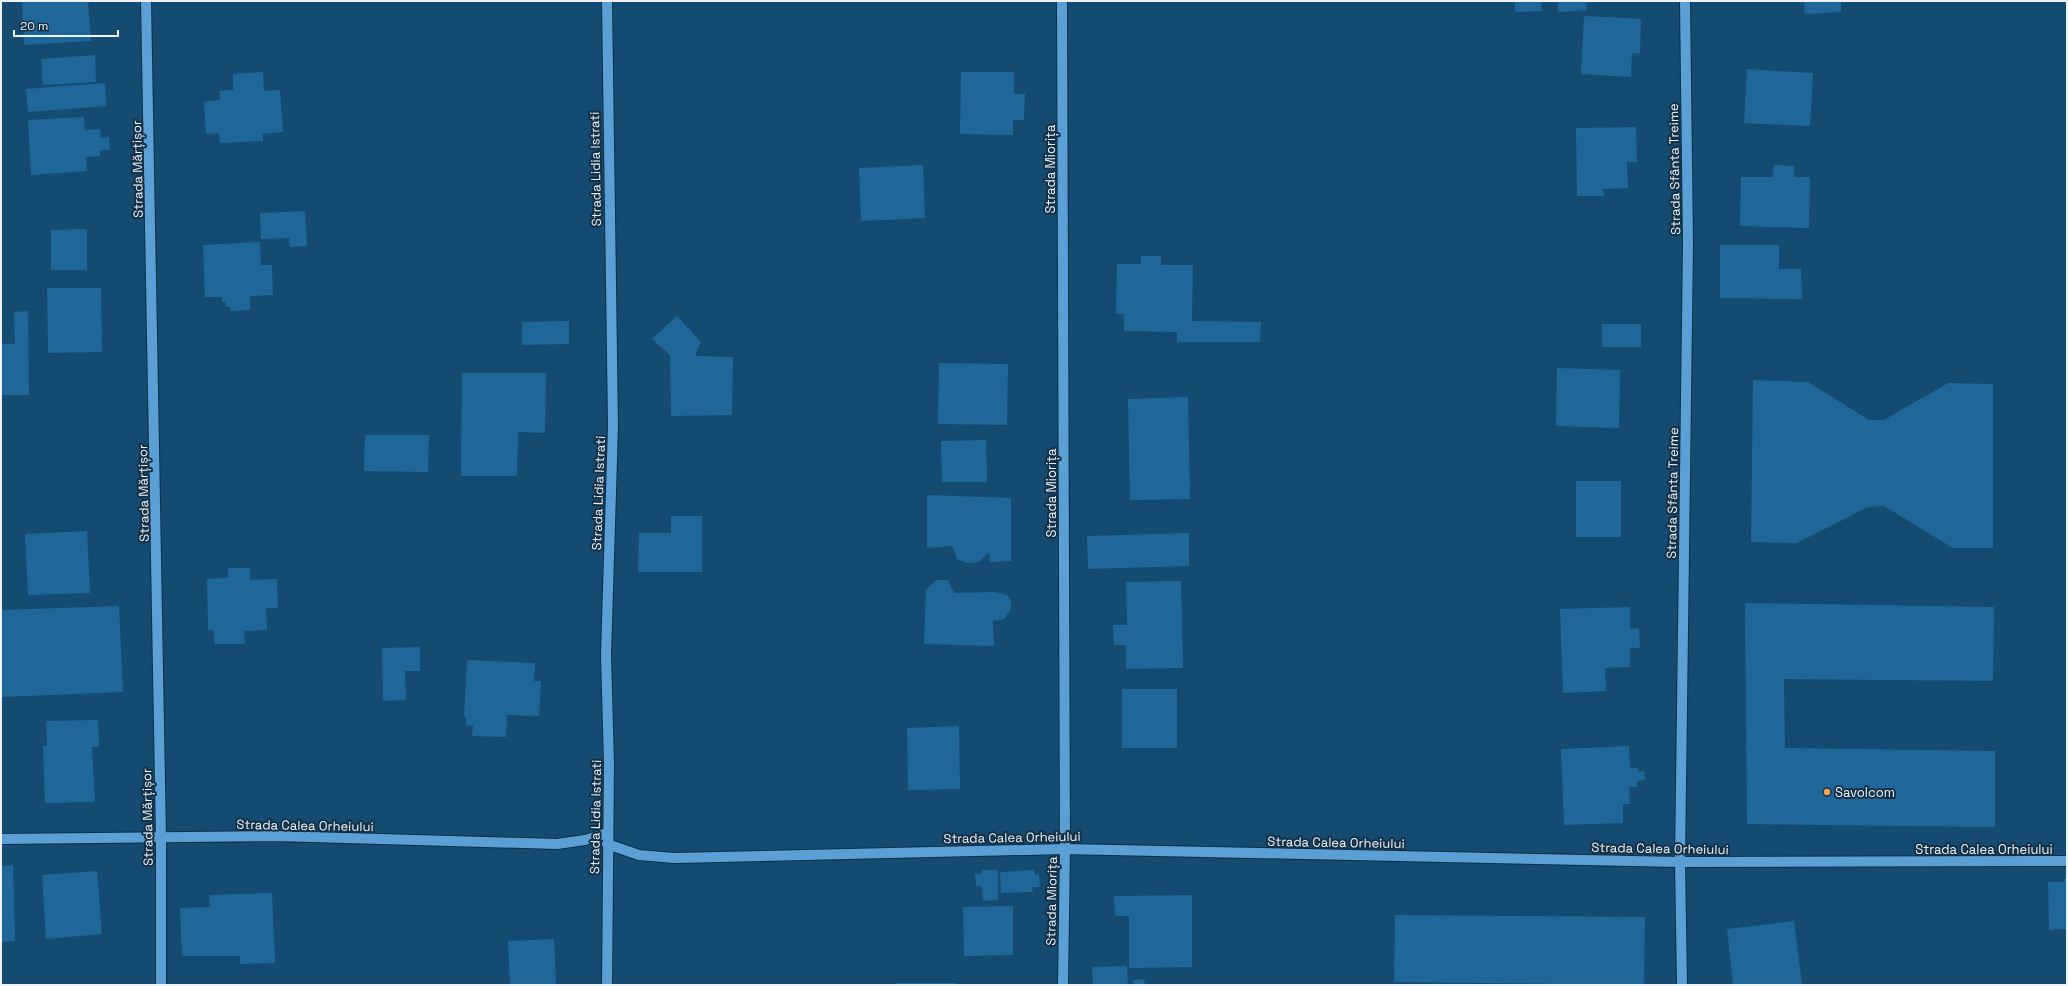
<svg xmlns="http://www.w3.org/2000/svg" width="2068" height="986" font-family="'Space Grotesk',sans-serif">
	<rect width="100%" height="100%" fill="#154b71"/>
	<g fill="#206799">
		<polygon points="22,1 88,1 91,41 24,45"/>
		<polygon points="1515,1 1541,1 1542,11 1515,12"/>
		<polygon points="1558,1 1592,1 1592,2 1586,3 1587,10 1558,12"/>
		<polygon points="1804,1 1841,1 1841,12 1805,14"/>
		<polygon points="1584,16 1641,19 1640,54 1632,53 1631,77 1581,74"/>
		<polygon points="95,55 96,82 43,85 41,59"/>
		<polygon points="1747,69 1813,73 1810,126 1744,123"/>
		<polygon points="263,72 264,91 280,90 283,132 263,134 263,141 220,143 219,133 206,134 204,102 220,100 219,91 233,90 233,74"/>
		<polygon points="961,72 1014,72 1014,94 1025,94 1024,120 1013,120 1013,135 960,134"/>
		<polygon points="105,83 106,106 28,112 26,89"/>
		<polygon points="84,117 85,130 100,129 101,138 109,137 110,150 100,150 100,156 86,157 87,171 31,175 28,120"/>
		<polygon points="1636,127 1637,162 1627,162 1628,188 1603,189 1604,196 1577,196 1576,128"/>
		<polygon points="923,165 925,218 861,221 859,168"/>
		<polygon points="1774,165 1794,166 1794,177 1810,177 1809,228 1740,226 1741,177 1773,177"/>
		<polygon points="305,211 307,246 290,247 289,238 261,239 260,213"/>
		<polygon points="87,229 87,270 51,270 51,230"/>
		<polygon points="260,242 261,265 272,265 273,295 250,296 250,310 230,311 230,307 226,307 225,302 222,302 222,297 205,297 203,245"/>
		<polygon points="1720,245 1779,245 1779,269 1801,269 1802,299 1720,298"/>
		<polygon points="1141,256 1161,256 1161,265 1193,265 1192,321 1261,322 1260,342 1177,342 1177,332 1124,331 1124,314 1116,314 1117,264 1141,264"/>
		<polygon points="47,288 101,288 102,352 48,353"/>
		<polygon points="28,311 29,395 1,395 1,344 15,344 14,312"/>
		<polygon points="677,316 701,342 695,356 733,357 732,415 671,416 670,355 652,339"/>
		<polygon points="569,321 569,344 522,345 522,322"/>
		<rect x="1602" y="324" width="39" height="23"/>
		<polygon points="939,363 1008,364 1007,425 938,424"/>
		<polygon points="1557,368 1620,370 1619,428 1556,426"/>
		<polygon points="462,373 546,373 545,433 518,432 517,476 461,476"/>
		<polygon points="1753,380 1808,382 1869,420 1884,420 1948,383 1993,384 1993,548 1953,548 1884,506 1868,507 1797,543 1751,542"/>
		<polygon points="1188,397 1190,499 1130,500 1128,399"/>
		<polygon points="365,435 429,435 428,472 364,471"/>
		<polygon points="986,440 987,482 942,482 941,441"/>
		<rect x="1576" y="481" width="45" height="56"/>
		<polygon points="927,495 1011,498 1011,561 990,562 989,552 979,562 967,563 957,559 952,546 927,548"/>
		<polygon points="671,516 702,516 702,572 638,572 639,533 671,533"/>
		<polygon points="87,531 90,593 28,595 25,534"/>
		<polygon points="1189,533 1189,566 1088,569 1087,536"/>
		<polygon points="228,568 250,568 250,580 277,579 278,608 266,608 267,630 244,631 245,644 214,644 214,630 208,630 207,579 228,578"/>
		<polygon points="936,580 948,580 954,593 995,592 1007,595 1011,601 1010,611 1004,619 993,621 994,646 924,644 926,590"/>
		<polygon points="1181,581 1183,668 1126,669 1126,645 1114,645 1113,625 1127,625 1126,582"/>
		<polygon points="1745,603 1994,607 1993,681 1784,679 1785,748 1995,751 1995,827 1747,824"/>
		<polygon points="119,606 123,692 1,697 1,610"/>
		<polygon points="1630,607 1630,629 1639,628 1640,648 1630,648 1630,667 1605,668 1606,691 1563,693 1560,609"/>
		<polygon points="420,647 420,671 405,671 406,700 383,701 382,648"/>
		<polygon points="467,660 535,663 534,681 541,681 539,716 507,715 506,737 472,736 473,726 466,725 466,717 464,717"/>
		<rect x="1122" y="689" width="55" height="59"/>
		<polygon points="98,720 99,747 92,747 95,802 45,803 43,746 47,746 46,721"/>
		<polygon points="959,726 960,789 908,790 907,728"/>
		<polygon points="1629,746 1630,768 1638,768 1638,772 1644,771 1645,780 1637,781 1637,787 1629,787 1630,804 1623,804 1623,823 1564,825 1561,749"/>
		<polygon points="13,865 15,941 1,942 1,866"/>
		<polygon points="982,870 998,870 998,900 983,901 982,886 976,886 975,874 982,874"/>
		<polygon points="1034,870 1035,875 1039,875 1040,887 1032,887 1033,892 1001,893 1000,872"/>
		<polygon points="97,871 102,934 46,939 42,875"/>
		<polygon points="2064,879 2067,879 2067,929 2049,930 2048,882 2064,882"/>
		<polygon points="272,893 275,963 240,964 240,956 182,956 180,908 210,907 209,895"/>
		<polygon points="1192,895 1192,967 1129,968 1129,916 1115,916 1114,896"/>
		<polygon points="1013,906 1013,955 964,956 963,907"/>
		<polygon points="1395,915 1645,917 1644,985 1394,982"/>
		<polygon points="1794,921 1802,985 1733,985 1727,929"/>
		<polygon points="554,939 556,985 510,985 508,941"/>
		<polygon points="1127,966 1128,985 1093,985 1092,967"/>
		<polygon points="1144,979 1145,985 1133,985 1133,980"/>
		<rect x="895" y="983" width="61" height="2"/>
	</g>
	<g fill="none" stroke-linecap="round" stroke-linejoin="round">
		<g stroke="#0b304a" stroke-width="12">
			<g id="minor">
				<polyline points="146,1 161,838 161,985"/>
				<polyline points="607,1 613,426 606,655 609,764 607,985"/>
				<polyline points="1062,1 1065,849 1063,985"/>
				<polyline points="1,839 277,836 557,844 585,840 608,833"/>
				<polyline points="607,844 639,855 674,858 1065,849 1680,862 2067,861"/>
				<polyline points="1682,985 1680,862 1688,243 1685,1"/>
			</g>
		</g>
		<use href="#minor" stroke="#5b9fd4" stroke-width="10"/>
	</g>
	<circle fill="#f7a148" stroke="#133046" stroke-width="1.5" cx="1827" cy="792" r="4"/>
	<g text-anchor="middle" stroke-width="4" stroke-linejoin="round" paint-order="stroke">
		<g font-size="13" fill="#ecf3f9" stroke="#133046">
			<text transform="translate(137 169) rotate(-91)" y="5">Strada Mărțișor</text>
			<text transform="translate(595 169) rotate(-91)" y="5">Strada Lidia Istrati</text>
			<text transform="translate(1050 169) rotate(-90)" y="5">Strada Miorița</text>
			<text transform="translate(1674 169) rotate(-91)" y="5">Strada Sfânta Treime</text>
			<text transform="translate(143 493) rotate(-91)" y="5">Strada Mărțișor</text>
			<text transform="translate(598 493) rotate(-88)" y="5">Strada Lidia Istrati</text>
			<text transform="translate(1051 493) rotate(-90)" y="5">Strada Miorița</text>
			<text transform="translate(1672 493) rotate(-89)" y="5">Strada Sfânta Treime</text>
			<text transform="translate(147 817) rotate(-91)" y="5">Strada Mărțișor</text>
			<text transform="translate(595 817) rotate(-89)" y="5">Strada Lidia Istrati</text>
			<text transform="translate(305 825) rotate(1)" y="5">Strada Calea Orheiului</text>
			<text transform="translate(1012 837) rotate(-1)" y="5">Strada Calea Orheiului</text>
			<text transform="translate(1336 842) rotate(1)" y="5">Strada Calea Orheiului</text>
			<text transform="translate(1660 848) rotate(1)" y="5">Strada Calea Orheiului</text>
			<text x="1984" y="854">Strada Calea Orheiului</text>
			<text transform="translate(1051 901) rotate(-89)" y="5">Strada Miorița</text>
		</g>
		<g font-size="13" fill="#ecf3f9" stroke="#133046" text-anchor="start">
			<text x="1835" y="797">Savolcom</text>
		</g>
	</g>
	<rect width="2068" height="986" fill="none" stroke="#ecf3f9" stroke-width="4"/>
	<path d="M14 30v6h104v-6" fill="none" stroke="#ecf3f9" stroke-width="2"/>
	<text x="20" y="30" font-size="12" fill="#ecf3f9" stroke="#133046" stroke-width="3" paint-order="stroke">20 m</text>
</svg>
